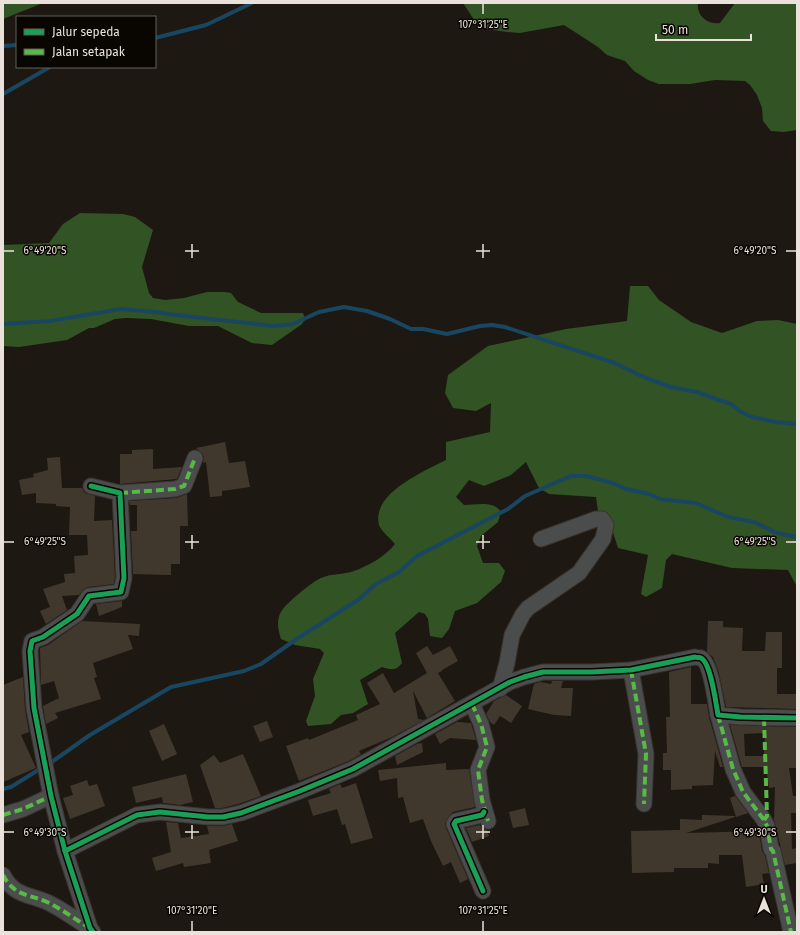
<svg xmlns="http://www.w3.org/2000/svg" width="800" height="935" font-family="'Fira Sans',sans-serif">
	<rect width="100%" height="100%" fill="#1e1812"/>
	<g fill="#325324">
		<polygon points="3,3 43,3 3,19"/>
		<path d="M463,3H698C696,16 708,25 720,23L735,3H797V130L784,132L771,131L763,121L762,108L757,95L750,85L745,81L715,80L690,84H659L648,80L634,71L625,61L607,55L598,47L564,25L520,33L507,32L487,29L477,24Z"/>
		<polygon points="80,213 123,214 135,217 153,230 142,267 149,293 153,298 165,300 184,298 207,292 225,292 231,293 238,302 261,313 303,313 305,319 302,324 272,345 252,343 218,326 189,326 151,319 126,318 115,319 94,328 89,328 67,340 19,347 3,346 3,245 49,243 63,224"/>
		<path d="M630,286H648L659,300L691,322L722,333L757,321L778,320L797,324V587L788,570L732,568L672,554L666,560L662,588L646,597L641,594L648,555L618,548L609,520L598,511L596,497L549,494L539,488L526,462L511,475L484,486L469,480L456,497L464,505C476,505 494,500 501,512L498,522L481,536L477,546L483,563H499L505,571L501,582L477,603L455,611L449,629L442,638L430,636L428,619L425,614L419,612L395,633L402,663C396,671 391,670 382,667L360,680L368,704L353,713L341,715L331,724L308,726L306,721L315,696L313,679L324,653L320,649L295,645L281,639C278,630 276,620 281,612C286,603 312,582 321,578C332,573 343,575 354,571C368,566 386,556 395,544C391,539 381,531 379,525C371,493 425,471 446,460V442L490,432L491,403L476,411L453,408L445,393L448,375L488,346L566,329L627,321Z"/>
	</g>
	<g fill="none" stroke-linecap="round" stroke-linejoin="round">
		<g stroke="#194762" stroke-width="4">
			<polyline points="155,38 206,25 252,3"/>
			<polyline points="3,46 17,45"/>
			<polyline points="3,94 50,67"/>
			<polyline points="3,324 50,321 121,309 155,312 176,315 274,326 293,324 319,312 344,307 367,311 390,319 411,329 423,329 447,334 480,326 492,325 505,327 612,362 646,378 671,387 697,392 719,400 731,404 741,412 752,417 776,422 797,424"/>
			<polyline points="49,764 90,735 171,687 244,671 261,664 298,638 358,600 376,584 399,572 417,556 508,509 525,496 571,476 587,476 615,484 626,489 649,494 660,499 696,503 728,517 754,522 777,533 797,537"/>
			<polyline points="3,789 11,787 43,767"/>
		</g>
	</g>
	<g fill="#40382c" fill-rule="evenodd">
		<polygon points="225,442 229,463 245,461 250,487 222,491 222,496 210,497 206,462 203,463 204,457 202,453 196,448"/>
		<polygon points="153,449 153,469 182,467 177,479 120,484 120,454 132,454 132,450"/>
		<polygon points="60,457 62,488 82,488 85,493 95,496 94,521 112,520 115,577 114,584 88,587 84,589 79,595 62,596 67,610 46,624 40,611 50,607 43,589 65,582 64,574 75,573 74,556 88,555 87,535 69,535 70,507 56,506 56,504 36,503 36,493 22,495 19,480 34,477 33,474 48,470 47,458"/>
		<polygon points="187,494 188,526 180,526 180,564 171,564 171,575 133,574 131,531 137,531 137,505 130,505 129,501 176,498"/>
		<polygon points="122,601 122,607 99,616 96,604"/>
		<polygon points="82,621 140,624 139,636 128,635 133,649 93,663 97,677 94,678 101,699 55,713 58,718 46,724 43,706 59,698 54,681 41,685 40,648 48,645"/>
		<polygon points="708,621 723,621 723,627 743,628 742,651 765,651 766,632 782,632 782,668 777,668 777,694 797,694 797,709 726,707 719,673 713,657 707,652"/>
		<polygon points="427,646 433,655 450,646 458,661 442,670 442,671 438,673 455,701 427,718 413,691 418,719 424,720 392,737 359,751 361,754 349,761 299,781 286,746 308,738 309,740 358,720 356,715 380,704 367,683 383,673 394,693 427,673 416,653"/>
		<polygon points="691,667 691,704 707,704 709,717 723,767 720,767 715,751 713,785 692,786 692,789 671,790 671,770 663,770 663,753 667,753 666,717 670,717 669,672"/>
		<polygon points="23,677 25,709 29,732 21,735 36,768 3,782 3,685"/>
		<polygon points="552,681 563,681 561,688 573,688 571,716 554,715 528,709 534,684 540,682 551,684"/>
		<polygon points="506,695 522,706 511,723 500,716 494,725 490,722 486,714 494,701"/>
		<polygon points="267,721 273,737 260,742 253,726"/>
		<polygon points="457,722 471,723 476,740 450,738 440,744 435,734"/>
		<polygon points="164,724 177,754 162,761 149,731"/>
		<path d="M730,725L797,727V768H789L793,796H797V813H791L792,849L797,848V863L785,865L774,819L775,787L769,788L766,767H742ZM765,733L764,756H745L744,734Z"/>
		<polygon points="422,743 423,752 397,765 395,756 417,744"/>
		<polygon points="243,754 261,796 238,804 222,808 215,808 200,765 214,755 220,763"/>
		<polygon points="446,763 446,770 469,769 475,807 453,812 449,816 445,823 446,828 468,879 460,883 451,862 443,866 431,841 423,819 410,823 403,797 398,798 397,778 380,781 378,770"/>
		<polygon points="186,774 193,802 180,805 163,803 162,797 136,803 132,787"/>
		<polygon points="87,780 89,786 97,784 105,806 70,819 63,798 73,795 70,786"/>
		<polygon points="356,783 373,838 351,844 345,824 342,825 337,809 313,816 308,800 331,793 329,789 340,784 342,788"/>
		<polygon points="735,796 736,797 748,813 736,817 730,798"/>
		<polygon points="525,808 529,825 513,828 509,812"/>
		<polygon points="702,815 735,816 735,817 686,833 759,831 762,851 765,856 769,873 762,874 764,884 746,887 742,855 719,855 719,864 708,863 708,868 674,868 674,872 632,873 631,831 680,830 680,819 702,820"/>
		<polygon points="166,822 178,823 181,838 209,834 207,826 223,826 232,824 238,841 209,850 211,863 184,867 183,863 156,871 152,858 171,852"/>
		<polygon points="480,825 482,828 487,830 489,836 472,842 466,828"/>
	</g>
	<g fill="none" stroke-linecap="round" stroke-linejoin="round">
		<g stroke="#3a342f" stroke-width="17">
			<g id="minor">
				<polyline points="91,486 120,493 124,578 121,592 89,596 77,614 43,637 32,641 30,651 34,708 51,796 65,851 90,928 93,932"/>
				<polyline points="120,493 175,489 184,486 195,458"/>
				<polyline points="631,670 646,754 644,804"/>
				<polyline points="500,689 507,663 512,635 523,614 528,608 579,573 603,539 606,525 602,519 596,519 541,539"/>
				<polyline points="472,704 481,724 487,747 478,770 482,800 488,821"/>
				<polyline points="718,715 733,769 743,792 764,820 767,826 771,849 773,851 791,932"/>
				<polyline points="3,815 23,809 51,796"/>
				<path d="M65,851L137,815L160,812L208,817H223L241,813L300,791L353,769L510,682L524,677L543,672H592L631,670L695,657C696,658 700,657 701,658C711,663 716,704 718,715L741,717L797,718"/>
				<path d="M3,875C14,896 28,894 47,902C62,909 76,920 90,928"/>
				<polyline points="483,891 454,824 456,821 482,815 484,812"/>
			</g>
		</g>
		<use href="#minor" stroke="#4b4c4c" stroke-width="15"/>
		<g stroke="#58b947" stroke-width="4" stroke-dasharray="8 4" stroke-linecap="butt">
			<polyline points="120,493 175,489 184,486 195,458"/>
			<polyline points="631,670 646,754 644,804"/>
			<polyline points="472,704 481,724 487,747 478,770 482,800 488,821"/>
			<polyline points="718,715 733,769 743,792 764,820 767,826 771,849 773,851 791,932"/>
			<polyline points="764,718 767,816 764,820"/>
			<polyline points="3,815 23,809 51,796"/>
			<path d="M3,875C14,896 28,894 47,902C62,909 76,920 90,928"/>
		</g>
		<g stroke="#090602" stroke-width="8">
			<g id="cycleway">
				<polyline points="91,486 120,493 124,578 121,592 89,596 77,614 43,637 32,641 30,651 34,708 51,796 65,851 90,928 93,932"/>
				<path d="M65,851L137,815L160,812L208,817H223L241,813L300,791L353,769L510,682L524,677L543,672H592L631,670L695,657C696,658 700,657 701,658C711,663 716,704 718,715L741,717L797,718"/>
				<polyline points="483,891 454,824 456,821 482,815 484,812"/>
			</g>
		</g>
		<use href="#cycleway" stroke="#1a9f57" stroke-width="5"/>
	</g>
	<path fill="none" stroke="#eae2da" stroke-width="1.5" d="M483,4V14M192,244V258M483,244V258M4,251H14M185,251H199M476,251H490M786,251H796M192,535V549M483,535V549M4,542H14M185,542H199M476,542H490M786,542H796M192,825V839M483,825V839M4,832H14M185,832H199M476,832H490M786,832H796M192,921V931M483,921V931"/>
	<g font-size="10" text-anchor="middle" fill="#eae2da" stroke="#090602" stroke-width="3" stroke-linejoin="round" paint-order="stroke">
		<text x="483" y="28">107°31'25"E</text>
		<text x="45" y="254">6°49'20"S</text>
		<text x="755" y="254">6°49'20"S</text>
		<text x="45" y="545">6°49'25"S</text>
		<text x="755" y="545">6°49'25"S</text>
		<text x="45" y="836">6°49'30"S</text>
		<text x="755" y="836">6°49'30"S</text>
		<text x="192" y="914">107°31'20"E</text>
		<text x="483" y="914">107°31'25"E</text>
	</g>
	<rect width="800" height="935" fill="none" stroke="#eae2da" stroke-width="8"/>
	<rect x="16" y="16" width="140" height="52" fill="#090602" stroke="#635e58"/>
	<rect x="24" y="29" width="20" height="6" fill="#1a9f57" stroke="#635e58"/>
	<text x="52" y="36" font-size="12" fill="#eae2da">Jalur sepeda</text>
	<rect x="24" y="49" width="20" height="6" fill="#58b947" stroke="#635e58"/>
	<text x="52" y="56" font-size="12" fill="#eae2da">Jalan setapak</text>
	<g transform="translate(764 899)" stroke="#090602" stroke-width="3" paint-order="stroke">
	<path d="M0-3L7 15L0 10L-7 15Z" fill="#eae2da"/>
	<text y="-6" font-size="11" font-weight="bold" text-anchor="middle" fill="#eae2da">U</text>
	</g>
	<path d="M656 34v6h95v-6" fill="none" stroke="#eae2da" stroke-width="2"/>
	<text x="662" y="34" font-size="12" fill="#eae2da" stroke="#090602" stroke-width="3" paint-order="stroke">50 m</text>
</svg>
